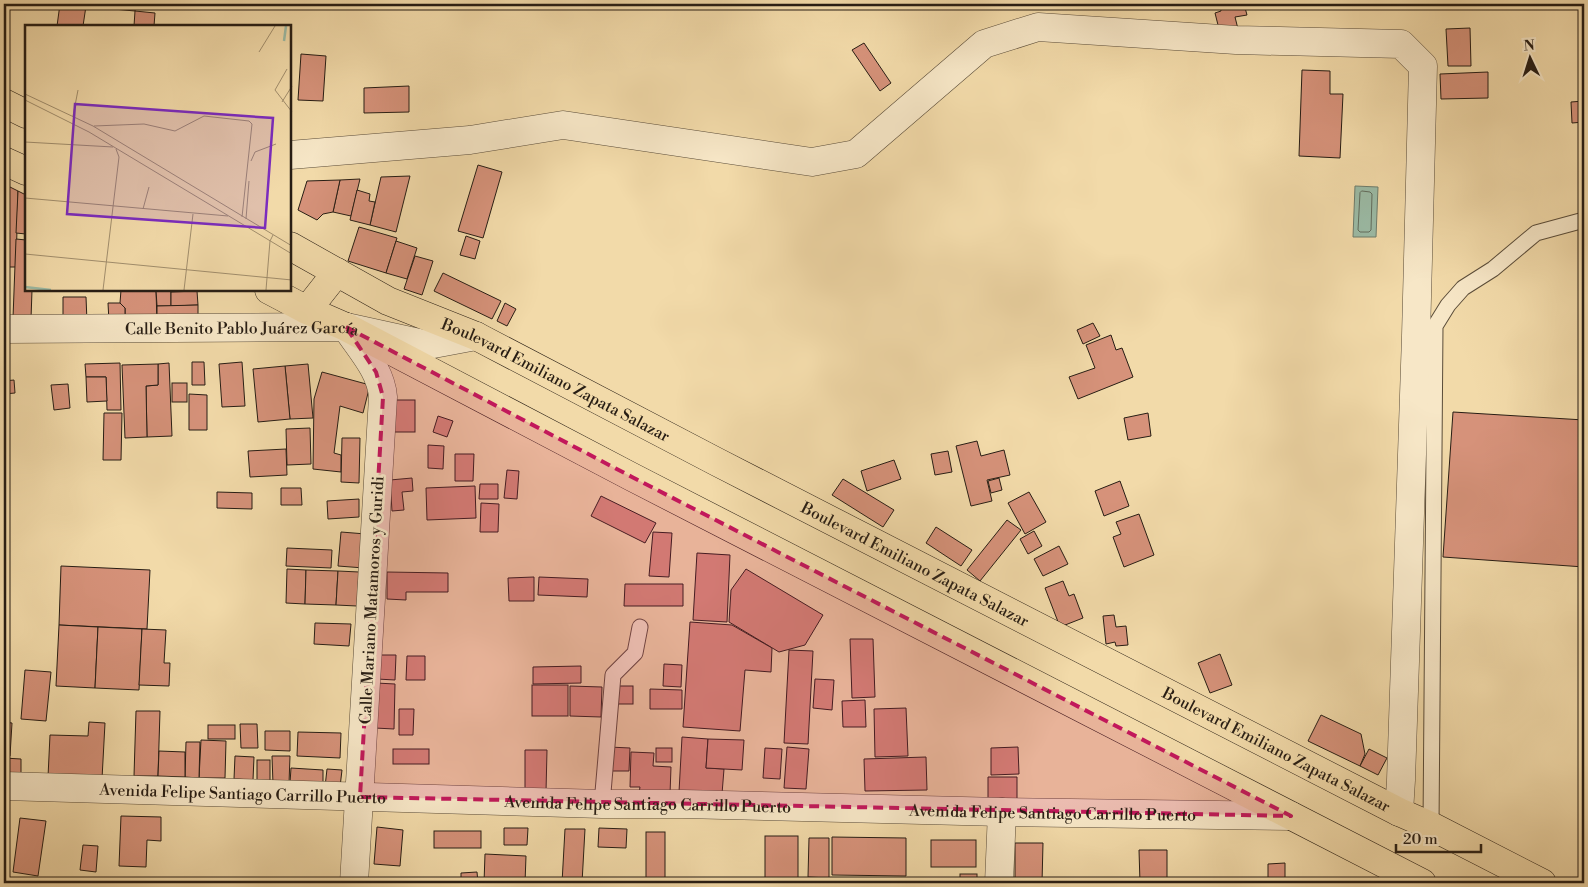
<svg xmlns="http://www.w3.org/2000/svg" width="1588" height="887" font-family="'Libre Bodoni',serif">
	<rect width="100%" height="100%" fill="#f2daa9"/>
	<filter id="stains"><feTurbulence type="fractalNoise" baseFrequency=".004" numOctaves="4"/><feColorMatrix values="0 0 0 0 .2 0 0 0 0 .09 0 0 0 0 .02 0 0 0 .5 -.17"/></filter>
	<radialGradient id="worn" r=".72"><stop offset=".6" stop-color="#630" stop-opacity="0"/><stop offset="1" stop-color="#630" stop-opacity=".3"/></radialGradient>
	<polygon fill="#9bbba6" stroke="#6d7c6c" points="1355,186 1378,187 1376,237 1353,237"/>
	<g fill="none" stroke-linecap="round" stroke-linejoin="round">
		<polygon stroke="#616c5d" stroke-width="1" points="1362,191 1370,192 1372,194 1371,230 1369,232 1360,232 1358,230 1360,193"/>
	</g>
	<g fill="#d6927a" stroke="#271d14">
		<polygon points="60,4 81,4 81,6 86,6 83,26 57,26"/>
		<polygon points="81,4 136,4 135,11 81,6"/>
		<polygon points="1220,4 1244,4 1247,15 1235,17 1238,29 1220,33 1215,13 1221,11"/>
		<polygon points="135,11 155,13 154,26 134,26"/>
		<polygon points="1470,28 1471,66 1448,66 1446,29"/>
		<polygon points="864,43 891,83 880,91 852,50"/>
		<polygon points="301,54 326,56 323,101 298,100"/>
		<polygon points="1302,70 1330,71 1330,94 1343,94 1340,158 1299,156"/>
		<polygon points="1488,72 1488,98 1441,99 1440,74"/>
		<polygon points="409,86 409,112 364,113 364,88"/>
		<polygon points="1584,101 1584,122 1572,123 1571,102"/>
		<polygon points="478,165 502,172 483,238 458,231"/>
		<polygon points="410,176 396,232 370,225 381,177"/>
		<polygon points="360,179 351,216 333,212 340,180"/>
		<polygon points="340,180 333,212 323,214 317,220 298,210 307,181"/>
		<polygon points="4,184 18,191 16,267 4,267"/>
		<polygon points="357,190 370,194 369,201 375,202 370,225 350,220"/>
		<polygon points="18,191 26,195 26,234 16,233"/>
		<polygon points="359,227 397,238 386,273 348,261"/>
		<polygon points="466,236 480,241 475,259 460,255"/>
		<polygon points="16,239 26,240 26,290 32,290 31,319 13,318"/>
		<polygon points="396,241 417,248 407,279 386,273"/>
		<polygon points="415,256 433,261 422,295 404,289"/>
		<polygon points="443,273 501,301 492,319 434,291"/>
		<polygon points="121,290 156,290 157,322 125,322 125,308 120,303"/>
		<polygon points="156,290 171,290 171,306 157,306"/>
		<polygon points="197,291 198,305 171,306 171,292"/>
		<polygon points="63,297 86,297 87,322 63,322"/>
		<polygon points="108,303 120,303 125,308 125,322 109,322"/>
		<polygon points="505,303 516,309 507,326 497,321"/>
		<polygon points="198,305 198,322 157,322 157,306"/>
		<polygon points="1093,323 1100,336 1083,344 1077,330"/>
		<polygon points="1111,335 1116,350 1122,348 1133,377 1078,399 1069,377 1095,368 1086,345"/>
		<polygon points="192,362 204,362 205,385 192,385"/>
		<polygon points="242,362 245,406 222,407 219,364"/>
		<polygon points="120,363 121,410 107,410 106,377 86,377 85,364"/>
		<polygon points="169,363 172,436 147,437 146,386 158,385 158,364"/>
		<polygon points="158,364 158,385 146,386 147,437 125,438 122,365"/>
		<polygon points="308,364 313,418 290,419 285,366"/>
		<polygon points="285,366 290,419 258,422 253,369"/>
		<polygon points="322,372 370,385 363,413 340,406 334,453 341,455 341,472 313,469 314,399"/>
		<polygon points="86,377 106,377 107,401 87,402"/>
		<polygon points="14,380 15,393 4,394 4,381"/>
		<rect x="172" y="383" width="15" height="19"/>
		<polygon points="68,384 70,408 54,410 51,385"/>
		<polygon points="189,394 207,395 207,430 189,430"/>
		<rect x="394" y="400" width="21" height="32"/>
		<polygon points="1453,412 1584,420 1584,567 1443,557"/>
		<polygon points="104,413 122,413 121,460 103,460"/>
		<polygon points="1148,413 1151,436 1128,440 1124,418"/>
		<polygon points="438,416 453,421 447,437 433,432"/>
		<polygon points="310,428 311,464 287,465 286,429"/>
		<polygon points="342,438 360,438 359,483 341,482"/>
		<polygon points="977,441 981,456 1004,450 1010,475 987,480 992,501 971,506 956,446"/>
		<polygon points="428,445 444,446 443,469 428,468"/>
		<polygon points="286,449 287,475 250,477 248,451"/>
		<polygon points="948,451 952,472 935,475 931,454"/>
		<polygon points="455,454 474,454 473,481 455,481"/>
		<polygon points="894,460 901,479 867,491 861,471"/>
		<polygon points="507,470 519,471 517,499 504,498"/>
		<polygon points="412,478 413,491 402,492 404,510 392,511 390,480"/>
		<polygon points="999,478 1002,490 991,493 988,481"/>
		<polygon points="843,479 894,510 883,527 832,495"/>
		<polygon points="1120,481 1129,506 1104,516 1095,491"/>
		<polygon points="480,484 498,484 498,499 479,499"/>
		<polygon points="475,486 476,518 427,520 426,488"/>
		<polygon points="281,488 301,488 302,505 281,505"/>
		<polygon points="217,492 252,493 252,509 217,508"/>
		<polygon points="1029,492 1046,522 1025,534 1008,503"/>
		<polygon points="601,496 656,523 645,543 591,516"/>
		<polygon points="359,499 359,517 328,519 327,501"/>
		<polygon points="481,503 499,504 498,532 480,532"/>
		<polygon points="1139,514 1154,555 1124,567 1113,537 1121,534 1116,522"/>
		<polygon points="1007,520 1021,530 980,581 967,570"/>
		<polygon points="936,527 972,550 961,566 926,543"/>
		<polygon points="1034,531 1042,546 1028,554 1020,539"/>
		<polygon points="341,532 366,534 364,568 338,566"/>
		<polygon points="653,532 672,533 669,577 649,576"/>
		<polygon points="1059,546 1068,564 1043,576 1034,559"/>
		<polygon points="287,548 332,550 331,568 286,566"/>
		<polygon points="697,553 730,555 727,622 693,620"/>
		<polygon points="61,566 150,570 147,629 59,625"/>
		<polygon points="287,569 306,570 305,604 286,603"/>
		<polygon points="746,569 823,615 805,645 779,652 729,622 731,590"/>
		<polygon points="306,570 338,571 336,605 305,604"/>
		<polygon points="338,571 359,572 357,606 336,605"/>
		<polygon points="387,572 448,573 448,592 406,592 406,600 387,599"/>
		<polygon points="534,577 534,601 509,601 508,578"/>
		<polygon points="539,577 588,579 587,597 538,595"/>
		<polygon points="1063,581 1069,596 1074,594 1083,618 1060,627 1045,588"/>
		<polygon points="625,584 683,584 683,606 624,606"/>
		<polygon points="1114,615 1116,627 1126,626 1128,645 1116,646 1115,642 1106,644 1103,616"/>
		<polygon points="690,622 732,625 772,648 771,672 745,670 740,731 683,727"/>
		<polygon points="315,623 351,624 349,646 314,644"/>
		<polygon points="59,625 98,627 95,688 56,686"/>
		<polygon points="98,627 142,629 139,690 95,688"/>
		<polygon points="142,629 166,630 164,663 170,663 169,686 139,685"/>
		<polygon points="850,639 873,639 875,697 852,698"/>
		<polygon points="789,650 813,651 808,744 784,743"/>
		<polygon points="1220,654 1232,685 1210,693 1198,663"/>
		<polygon points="377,655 396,655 395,680 377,679"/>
		<polygon points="407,656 425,656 425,680 406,680"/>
		<polygon points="664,664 682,665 681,687 663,686"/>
		<polygon points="581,666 581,683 533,684 533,667"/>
		<polygon points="25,670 51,672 46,721 21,719"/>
		<polygon points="815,679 834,680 832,710 813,708"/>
		<polygon points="376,683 395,684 394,729 375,728"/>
		<rect x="532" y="685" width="36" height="31"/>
		<polygon points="570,686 602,687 601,717 570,716"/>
		<rect x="615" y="686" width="18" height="18"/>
		<polygon points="650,689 682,690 682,709 650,709"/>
		<polygon points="865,700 866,727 843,727 842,701"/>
		<polygon points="906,708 908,756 875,757 874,709"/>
		<polygon points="399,709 414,709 413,735 399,735"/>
		<polygon points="136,711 160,711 158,776 134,776"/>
		<polygon points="1321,715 1361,734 1365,754 1360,766 1308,741"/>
		<polygon points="4,722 12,723 10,756 4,755"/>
		<polygon points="89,722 105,723 102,779 48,777 50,735 88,736"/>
		<polygon points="240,724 257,724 258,748 241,748"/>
		<rect x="208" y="725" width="27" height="14"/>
		<polygon points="265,731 290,731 290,751 265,750"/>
		<polygon points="298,732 341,733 340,758 297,756"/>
		<polygon points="682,737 708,739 706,768 724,769 722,794 679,792"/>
		<polygon points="708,739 744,740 742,770 706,768"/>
		<polygon points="201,740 226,741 225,778 199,778"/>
		<polygon points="186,742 200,742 199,778 185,777"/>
		<polygon points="609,747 630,748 629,771 608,771"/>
		<polygon points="787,747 809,749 806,789 784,788"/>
		<polygon points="1018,747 1019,774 991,775 991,748"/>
		<rect x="656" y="748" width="16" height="14"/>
		<polygon points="765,748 782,749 780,779 763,778"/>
		<rect x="393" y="749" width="36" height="15"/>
		<polygon points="1369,749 1387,758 1378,775 1360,766"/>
		<polygon points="525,750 547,750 546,792 525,792"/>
		<polygon points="159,751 185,752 185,777 158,776"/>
		<polygon points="631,752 654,753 653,766 671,767 670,794 639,793 640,787 630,787"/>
		<polygon points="235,756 254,757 253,780 234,779"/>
		<polygon points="272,756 290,756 289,784 273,784"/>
		<polygon points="926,757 927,790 865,791 864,759"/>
		<polygon points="4,758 21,759 21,777 4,776"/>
		<rect x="257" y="760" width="13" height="22"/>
		<polygon points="291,768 323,770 323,785 290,783"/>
		<polygon points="327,769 342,770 340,787 325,787"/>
		<polygon points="988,777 1017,777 1017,802 988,801"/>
		<polygon points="121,816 161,817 161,841 147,840 146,867 119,866"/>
		<polygon points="20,818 46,821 38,876 13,872"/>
		<polygon points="377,827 403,830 400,866 374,864"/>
		<polygon points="504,828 528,828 527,845 504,845"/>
		<polygon points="599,828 627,829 626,848 598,847"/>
		<polygon points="565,829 585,829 582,883 562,883"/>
		<rect x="434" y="831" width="47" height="17"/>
		<rect x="646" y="832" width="19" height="51"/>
		<rect x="765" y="836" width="33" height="47"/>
		<polygon points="832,837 906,838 906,876 832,875"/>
		<polygon points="809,838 829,838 829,878 808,877"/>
		<rect x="931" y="840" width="45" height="27"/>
		<polygon points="1015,843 1043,843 1042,883 1015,883"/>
		<polygon points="83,845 98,846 96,872 80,870"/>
		<polygon points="1139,850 1167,850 1167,883 1140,883"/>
		<polygon points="485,854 526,856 525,883 484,883"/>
		<polygon points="1285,863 1285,883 1268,883 1268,864"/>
		<polygon points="477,872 478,883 461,883 461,873"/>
		<rect x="960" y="874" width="17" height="9"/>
		<rect x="928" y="879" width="21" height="4"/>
		<polygon points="112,880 147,882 147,883 111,883"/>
	</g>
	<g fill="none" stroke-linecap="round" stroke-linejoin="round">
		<g stroke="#5a4c39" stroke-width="17">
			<g id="lane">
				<polyline points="602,804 613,675 635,653 640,627"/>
				<polyline points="1431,826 1435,326 1448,305 1463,288 1493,269 1536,233 1584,220"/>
			</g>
		</g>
		<g stroke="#5a4c39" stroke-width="29">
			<g id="street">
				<polyline points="290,155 470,140 563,125 812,162 856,154 984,44 1038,27 1236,40 1401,44 1423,66 1416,336 1401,780 1399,812"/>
				<path d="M346,327C360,349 381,370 383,397L354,883"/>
				<path id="s1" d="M4,329L346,327L428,345L476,336"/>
				<path id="s2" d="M4,786L602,804H683L1002,812L1291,816"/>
				<polyline points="999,883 1002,812"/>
			</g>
		</g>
		<g stroke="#271d14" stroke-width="29">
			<g id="primary">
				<polyline points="4,103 26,114"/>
				<polyline points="4,161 26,171"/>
				<path id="s3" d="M290,246L388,301L476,336L717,462L1399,812L1431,826L1542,883"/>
				<polyline points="269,290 307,310 346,327 632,477 1422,883"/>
				<polyline points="307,310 337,272"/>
			</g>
		</g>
		<use href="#lane" stroke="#f7e7c7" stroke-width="15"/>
		<use href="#street" stroke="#f7e7c7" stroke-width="28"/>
		<use href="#primary" stroke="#f2daa9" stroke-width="28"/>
	</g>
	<path fill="#c2185b" fill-opacity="0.2" stroke="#c2185b" stroke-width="4" stroke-dasharray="10 6" stroke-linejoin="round" d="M346,327L632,477L1291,816L360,797L383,397L376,372Z"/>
	<g text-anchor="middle" stroke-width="5" stroke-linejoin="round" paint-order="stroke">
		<g font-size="16" fill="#271d14" stroke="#f7e7c7">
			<text dy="6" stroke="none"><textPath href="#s1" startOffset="238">Calle Benito Pablo Juárez García</textPath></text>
			<text dy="6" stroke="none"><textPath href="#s3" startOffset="298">Boulevard Emiliano Zapata Salazar</textPath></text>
			<text dy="6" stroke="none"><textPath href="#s3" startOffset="702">Boulevard Emiliano Zapata Salazar</textPath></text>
			<text transform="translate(371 600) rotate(-87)" y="6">Calle Mariano Matamoros y Guridi</text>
			<text dy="6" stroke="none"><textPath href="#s3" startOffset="1108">Boulevard Emiliano Zapata Salazar</textPath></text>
			<text dy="6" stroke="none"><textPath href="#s2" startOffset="239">Avenida Felipe Santiago Carrillo Puerto</textPath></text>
			<text dy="6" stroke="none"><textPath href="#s2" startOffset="644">Avenida Felipe Santiago Carrillo Puerto</textPath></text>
			<text dy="6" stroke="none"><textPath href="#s2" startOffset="1049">Avenida Felipe Santiago Carrillo Puerto</textPath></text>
		</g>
	</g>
	<g transform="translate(25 25)">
		<rect width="266" height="266" fill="#f2daa9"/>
		<path fill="none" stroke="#9bbba6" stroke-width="2.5" d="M259,16L261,1M0,262L26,265"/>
		<path fill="none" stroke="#a18e6d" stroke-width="1" d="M234,27L250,1M262,44L250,65L267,87M0,69L68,101L267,221M0,75L64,107L267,229M257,77L267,61M48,91L53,65M69,101L119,99L150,106L179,91L224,96L227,99L217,192M0,117L88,122M226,136L230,127L251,119M0,173L203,191M118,184L124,162M221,194L224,156M0,229L267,255M78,265L94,132L91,124M159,265L168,189M241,265L245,216L248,210"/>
		<path fill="#7b2cbf" fill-opacity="0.15" stroke="#7b2cbf" stroke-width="2.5" d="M50,79L248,93L240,203L42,189Z"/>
		<rect width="266" height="266" fill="none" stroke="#271d14" stroke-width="2.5"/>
	</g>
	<rect width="1588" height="887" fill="none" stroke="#f2daa9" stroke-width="20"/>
	<rect x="5" y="5" width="1578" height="877" fill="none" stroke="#271d14" stroke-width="2.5"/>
	<rect x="10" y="10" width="1568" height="867" fill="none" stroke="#271d14"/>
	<g transform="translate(1530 58) rotate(356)" stroke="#f7e7c7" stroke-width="4" paint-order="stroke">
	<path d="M0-4L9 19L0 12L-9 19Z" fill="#271d14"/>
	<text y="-8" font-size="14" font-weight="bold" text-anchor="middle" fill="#271d14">N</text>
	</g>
	<path d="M1396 844v8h85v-8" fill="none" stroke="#271d14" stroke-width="2.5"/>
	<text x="1403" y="844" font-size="15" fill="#271d14" stroke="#f7e7c7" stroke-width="4" paint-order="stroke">20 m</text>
	<rect width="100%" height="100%" filter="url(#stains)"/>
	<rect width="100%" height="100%" fill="url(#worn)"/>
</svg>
